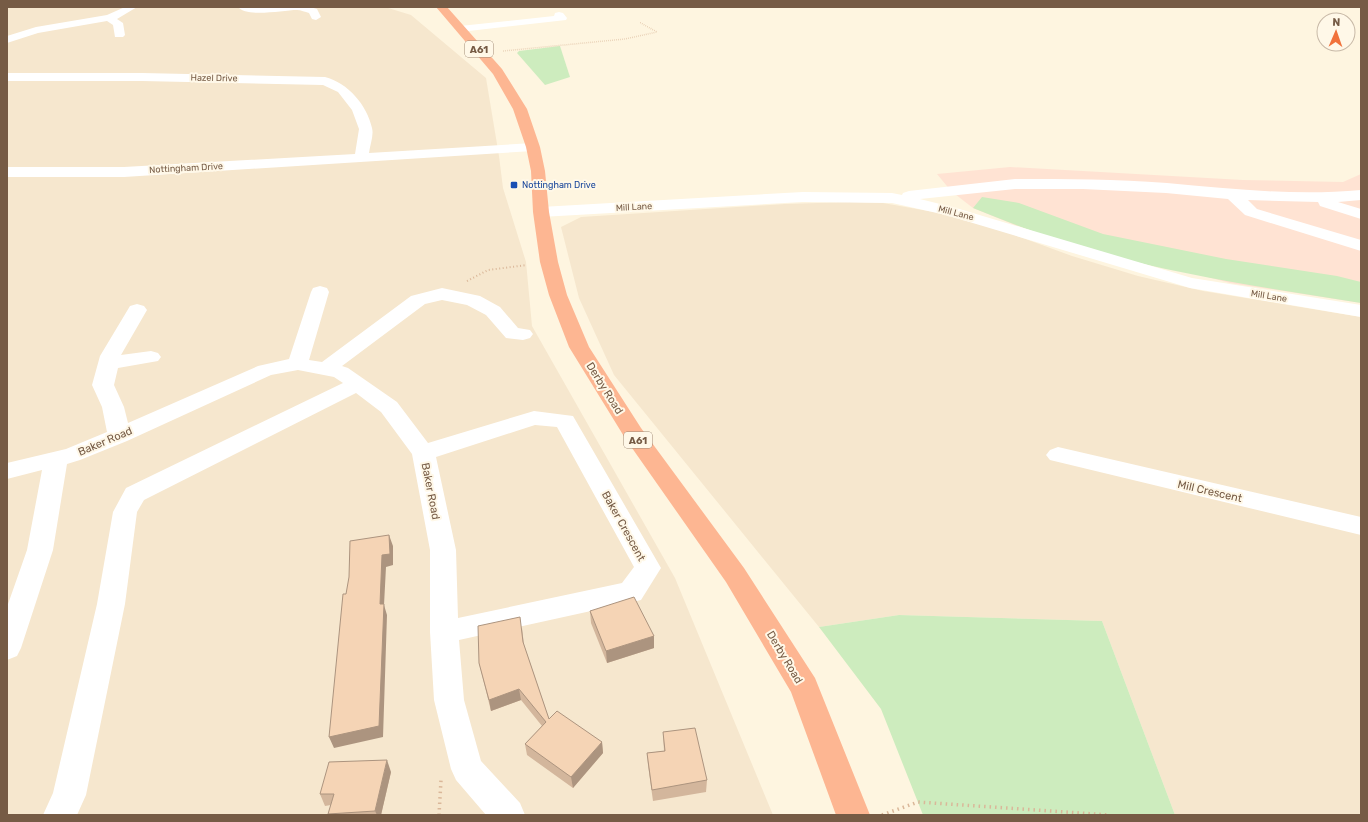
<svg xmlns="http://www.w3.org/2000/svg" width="1368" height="822" font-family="Rubik,sans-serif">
	<rect width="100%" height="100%" fill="#fef5e0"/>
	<g fill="#f6e7ce">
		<polygon points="7,7 385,7 411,15 486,78 499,156 503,188 526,262 532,326 675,578 773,815 7,815"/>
		<polygon points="850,202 883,203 951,215 990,226 1072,256 1138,276 1203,291 1361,317 1361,815 1175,815 1102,621 899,615 819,627 614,375 579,298 561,227 581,217 785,204"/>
	</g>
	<polygon fill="#ffe3d3" points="1010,167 1243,180 1343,182 1361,174 1361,303 1230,283 1015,225 973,208 951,191 937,174"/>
	<g fill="#cdecbe">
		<polygon points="560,46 570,77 545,85 517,53 519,51"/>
		<path d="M982,197L1019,203L1103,234L1226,259L1337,276L1361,282V303C1273,289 1185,276 1099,253C1057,241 1015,225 973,208Z"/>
		<polygon points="899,615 1102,621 1175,815 923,815 881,709 819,627"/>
	</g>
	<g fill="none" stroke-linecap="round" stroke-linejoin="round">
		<polyline stroke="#dab799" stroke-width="1.5" stroke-dasharray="0.5 1.5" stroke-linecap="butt" points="503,51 625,39 657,32 639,22"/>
		<polyline stroke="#dab799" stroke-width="2" stroke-dasharray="1 2.5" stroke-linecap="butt" points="467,281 488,270 527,265"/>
		<g stroke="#dab799" stroke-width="3.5" stroke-dasharray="1.5 4" stroke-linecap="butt">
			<polyline points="439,815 441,780"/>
			<polyline points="882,815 918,802 1109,815"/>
		</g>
		<g fill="#fff" fill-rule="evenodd">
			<polygon points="125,7 137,7 117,19 123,23 125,35 123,37 115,37 113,25 107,21 38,33 7,43 7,36 36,27 107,15"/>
			<path d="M238,7H310L317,9L321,17L316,20L312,19L309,13C305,12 301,10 297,10C283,10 247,18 238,7Z"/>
			<polygon points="559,12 563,13 567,18 566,20 460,32 455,29 460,26 554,16 555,13"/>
			<path d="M7,73H142L325,77C348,83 367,105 372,128C374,135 370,145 369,153L533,143L538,144L540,147L538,150L533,151L124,177H7V167H124L355,154L359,129L352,110L338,92L323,85L142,81H7Z"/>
			<path d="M1015,179C1066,179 1116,179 1167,183C1232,189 1296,196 1361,190V200L1338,202L1361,209V219L1320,206L1318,202L1248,200L1257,209L1361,240V251L1245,215L1228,199L1166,193L1083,189H1015L920,199L956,208L1192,278L1361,305V317L1190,288L946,215L892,203L803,202L541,217L535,215L533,212L535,209L541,207L803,192L892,193L902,195L903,193L909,191Z"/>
			<path d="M320,286L327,288L329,292L309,360L322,362L411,296L442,288L480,296L500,307L518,328L530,330L533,334L530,338L523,340L506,338L486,315L467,305L442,300L425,304L342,366L348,368L397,402L428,443L534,411L573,416L661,568L641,600L459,640L464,700L481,761L520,803L525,815H486L456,780L451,769L434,700L430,632V550L412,454L381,412L356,393L144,500L137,512L125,604L86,795L77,815H43L53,793L97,604L113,512L126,488L343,383L334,377L298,370L271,375L127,441L80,460L67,464L53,550L21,648L17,656L7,660V607L27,550L42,470L7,479V463L66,449L107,432L102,407L92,385L100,356L130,306L137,304L144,306L147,310L121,355L151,351L158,353L161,357L158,361L118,368L114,385L124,407L128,423L258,366L289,359L311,292L313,288ZM535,425L557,427L634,567L622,583L458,618L456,550L436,457Z"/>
			<polygon points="1058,447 1361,517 1361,535 1050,460 1046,455 1050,450"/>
		</g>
		<polygon fill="#fdb692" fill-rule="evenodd" points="436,7 447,7 502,69 527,109 540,147 545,171 549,212 558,262 567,295 589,347 641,428 744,568 815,678 870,815 836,815 791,692 726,582 625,438 569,347 549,295 540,262 533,212 531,171 526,147 513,109 493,74"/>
	</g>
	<g fill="#d3b69c">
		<polygon points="590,611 654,636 654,648 607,663 591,623"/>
		<polygon points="522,628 524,645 549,719 602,742 603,753 573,788 527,755 525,744 542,726 521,700 491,711 479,663"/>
		<polygon points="663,732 707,780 706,792 653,801 648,765 647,753 664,751"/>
		<polygon points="391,772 381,815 329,815 328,814 331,805 325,806 320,794"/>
	</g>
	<g fill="#ac947f">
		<polygon points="389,535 393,546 393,565 386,567 384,605 387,615 383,737 334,748 329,737 382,555"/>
		<polygon points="654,636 654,648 607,663 606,651"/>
		<polygon points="519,689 521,700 491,711 489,700"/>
		<polygon points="602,742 603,753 573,788 571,777"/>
		<polygon points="387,760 391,772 381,815 377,815 375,811"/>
	</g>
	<g fill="#f5d4b5" stroke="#ac947f">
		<polygon points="389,535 390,554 382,555 380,604 384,604 379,726 329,737 343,594 346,594 349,577 350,541"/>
		<polygon points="634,597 654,636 606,651 590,611"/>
		<polygon points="520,617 523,642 549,719 557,711 602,742 571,777 525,744 546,722 519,689 489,700 479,663 478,626"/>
		<polygon points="695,728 707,780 652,790 647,753 665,751 663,732"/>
		<polygon points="387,760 375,811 328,814 334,794 320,794 329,762"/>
	</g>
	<rect fill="#1a4fb4" stroke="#fff8e8" stroke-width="1.5" x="510" y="181" width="8" height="8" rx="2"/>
	<g text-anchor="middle" stroke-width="4" stroke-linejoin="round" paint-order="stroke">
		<g font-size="9" fill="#765b45" stroke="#fff8e8">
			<text transform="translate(214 78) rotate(1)" y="3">Hazel Drive</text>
			<text transform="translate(186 168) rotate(-3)" y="3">Nottingham Drive</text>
			<text transform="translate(634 207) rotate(-3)" y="3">Mill Lane</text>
			<text transform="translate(956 213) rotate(15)" y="3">Mill Lane</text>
			<text transform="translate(1269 296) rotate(9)" y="3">Mill Lane</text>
		</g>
		<g font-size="9" fill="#164399" stroke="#fff8e8" text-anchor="start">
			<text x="522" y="188">Nottingham Drive</text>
		</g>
		<g fill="#fff8e8" stroke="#9f8a76" stroke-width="1">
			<rect x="465" y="41" width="28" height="16" rx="3"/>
			<rect x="624" y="432" width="28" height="16" rx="3"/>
		</g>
		<g font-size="10" font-weight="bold" fill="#765b45">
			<text x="479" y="53">A61</text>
			<text x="638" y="444">A61</text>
		</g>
		<g font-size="11" fill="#765b45" stroke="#fff8e8">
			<text transform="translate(605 388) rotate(58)" y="4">Derby Road</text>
			<text transform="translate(105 441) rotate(-23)" y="4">Baker Road</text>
			<text transform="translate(431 491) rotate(79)" y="4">Baker Road</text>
			<text transform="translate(1210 491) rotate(13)" y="4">Mill Crescent</text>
			<text transform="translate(624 526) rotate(61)" y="4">Baker Crescent</text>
			<text transform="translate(785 657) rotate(59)" y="4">Derby Road</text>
		</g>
	</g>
	<rect width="1368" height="822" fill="none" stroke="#765b45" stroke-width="16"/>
	<g transform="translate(1336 32) rotate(2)"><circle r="19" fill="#fff8e8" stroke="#c8b9a7"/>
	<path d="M0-3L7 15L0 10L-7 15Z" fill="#f1723b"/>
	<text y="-6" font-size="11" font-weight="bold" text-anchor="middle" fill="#765b45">N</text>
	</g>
</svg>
